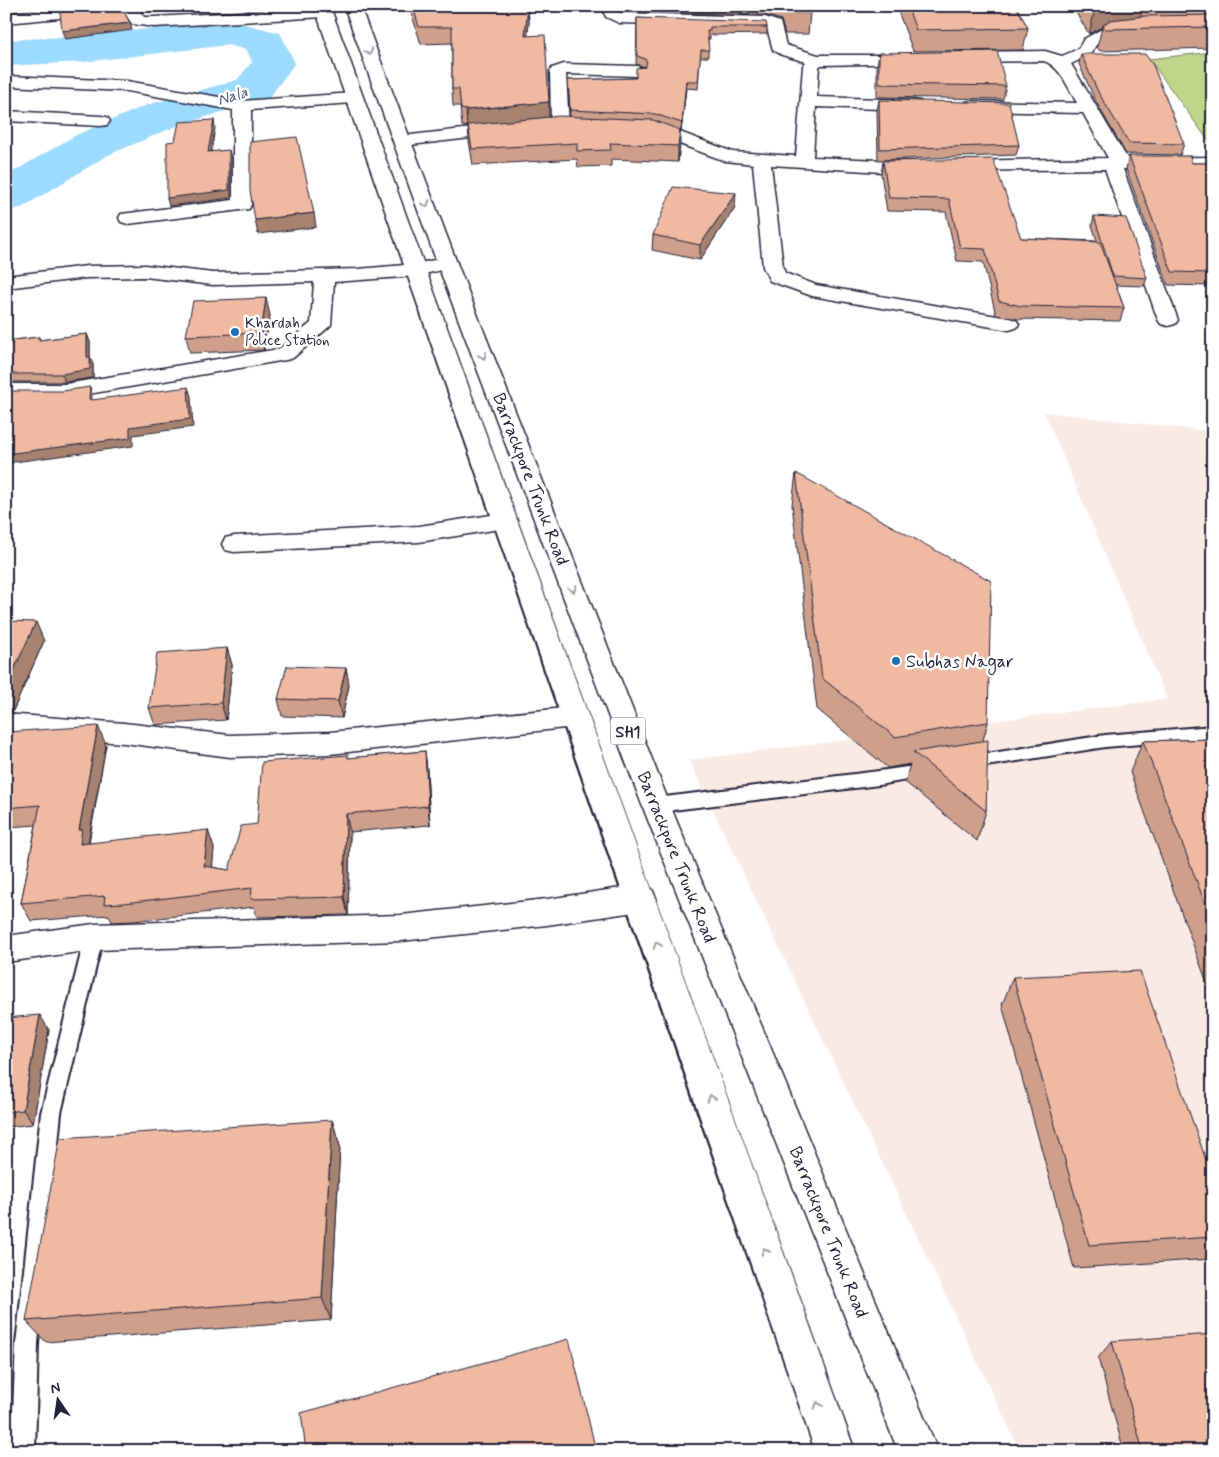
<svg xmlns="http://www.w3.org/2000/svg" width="1219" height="1457" font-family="Mynerve,sans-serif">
	<rect width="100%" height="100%" fill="#fff"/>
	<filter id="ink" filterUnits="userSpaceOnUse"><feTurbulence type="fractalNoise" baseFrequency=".02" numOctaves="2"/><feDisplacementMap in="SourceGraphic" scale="10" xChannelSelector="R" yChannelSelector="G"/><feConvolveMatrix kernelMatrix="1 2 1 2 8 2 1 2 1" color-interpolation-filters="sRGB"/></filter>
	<g filter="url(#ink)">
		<polygon fill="#faeae3" points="1044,412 1213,432 1213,1451 1020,1451 689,760 1167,699"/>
		<polygon fill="#c1d58a" stroke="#727c62" points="1213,52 1213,147 1149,59"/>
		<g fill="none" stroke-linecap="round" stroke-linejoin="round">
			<polygon fill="#9cdafe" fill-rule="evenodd" points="229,20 280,33 295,63 269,98 179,125 108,155 23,207 6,212 6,176 76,135 147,105 237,80 252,62 247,50 228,45 83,62 6,66 6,40 83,36"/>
			<g stroke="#22223b" stroke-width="4">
				<g id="lane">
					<polygon points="1213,726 1213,738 1105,747 967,769 961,768 959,763 961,758 967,757 1105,735"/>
					<polygon points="928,764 934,765 936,770 934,775 879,785 656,812 650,810 647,805 650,800 656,798 879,771"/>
					<polygon points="94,929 100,931 103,937 61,1113 38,1344 35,1451 11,1451 16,1344 41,1113 85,937 88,931"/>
				</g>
			</g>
			<g stroke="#22223b" stroke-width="3">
				<g id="street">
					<polygon points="84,6 136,6 144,17 154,17 324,7 329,9 332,12 329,15 324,17 154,27 132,24 124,12 6,23 6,13"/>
					<polygon points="601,6 617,6 618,12 622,13 765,17 780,22 786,45 818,55 921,55 923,58 921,61 915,63 821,65 819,67 817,97 914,100 920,101 922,105 920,109 914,110 816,107 813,157 925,162 928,166 925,170 882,172 771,165 783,267 785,273 816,285 1009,318 1016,320 1019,324 1016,328 1009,330 812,296 770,281 763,267 753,164 725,161 653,134 639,133 636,129 639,125 645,124 661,125 733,152 796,156 803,66 806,62 782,55 773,50 767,28 763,27 619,23 606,17"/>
					<path d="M1213,24V34L1139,35L1104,39L1096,45L1090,55L1071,64L1127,158L1213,157V167L1123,169L1178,320L1175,324L1168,326L1161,324L1158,320L1105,169L959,171L953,170L950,166L953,162L959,161L1108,158L1083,113L972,111L966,110L963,106L966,102L972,101L1077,103C1068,88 1061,67 1044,61L961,62L955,60L953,57L955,54L961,52L1045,51L1062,56L1078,49L1084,39L1100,30L1139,25Z"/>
					<polygon points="564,64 637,66 643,68 645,71 643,74 637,76 566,74 569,125 566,129 560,130 554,129 551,125 550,71 552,68"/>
					<polygon points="6,76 127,81 242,101 354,93 360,94 362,98 360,102 354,103 251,110 251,205 249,209 128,224 121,222 119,218 121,214 233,200 233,110 127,91 6,86"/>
					<polygon points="6,111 101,116 107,117 110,121 107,125 101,126 6,121"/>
					<polygon points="507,124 513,125 516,129 513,133 402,146 396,145 393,141 396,137 402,136"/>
					<polygon points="447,257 454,259 457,263 454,267 416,276 334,282 331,325 293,358 286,360 65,398 6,398 6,384 65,384 279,349 311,323 314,282 213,285 145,277 87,278 6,288 6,276 87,266 145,265 213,273 358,269 416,264"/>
					<polygon points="504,513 512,515 516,521 512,527 419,542 234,552 225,550 222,544 225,538 234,536 419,526"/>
					<polygon points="574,707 584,710 588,717 584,724 574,727 330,754 230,757 124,743 6,734 6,714 124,723 230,735 330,732"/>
				</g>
			</g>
			<g stroke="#22223b" stroke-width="3">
				<polygon id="secondary" points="641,885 652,889 656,898 652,907 641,911 547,925 401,941 94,950 6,962 6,936 94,924 401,915 547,899"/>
			</g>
			<g stroke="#22223b" stroke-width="3">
				<g id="primary">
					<path d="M314,6H330C505,488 682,969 855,1451H815C650,969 481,488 314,6Z"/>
					<polygon points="344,6 360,6 457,263 670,805 938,1451 898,1451 642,805 437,263"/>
				</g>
			</g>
			<use href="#lane" fill="#fff" fill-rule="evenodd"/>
			<use href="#street" fill="#fff" fill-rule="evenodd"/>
			<use href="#secondary" fill="#fff" fill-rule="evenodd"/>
			<use href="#primary" fill="#fff" fill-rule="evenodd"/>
		</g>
		<g fill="#ce9f8b" stroke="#22223b">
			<polygon points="409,6 528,6 529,23 527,36 549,117 570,117 568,80 636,78 645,67 636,64 637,18 767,27 767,34 710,35 710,39 708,39 708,57 700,57 698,89 686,88 681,131 680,131 678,162 611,159 611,166 578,167 577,159 473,165 469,141 468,127 462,126 460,106 453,106 452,89 452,43 421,44"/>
			<polygon points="637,6 809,6 810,13 808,34 785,34 781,20 765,15 637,12"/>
			<polygon points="896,6 1016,6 1028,28 1023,50 913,51"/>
			<polygon points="1072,6 1213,6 1213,48 1100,51 1097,47 1102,28 1100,28 1089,34"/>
			<polygon points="879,53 1006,86 1003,99 877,97 877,66"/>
			<polygon points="1081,54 1184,144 1180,155 1126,154 1096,102 1079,64"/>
			<polygon points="879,100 1019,145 1016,155 878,160 877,110"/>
			<polygon points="1129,156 1192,163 1213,163 1213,286 1168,285 1126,169"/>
			<polygon points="883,161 1021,238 1097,241 1092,225 1094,216 1147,278 1144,286 1116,285 1124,308 1120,321 1018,319 996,315 983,262 957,261 946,212 887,211 881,174"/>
			<polygon points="735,207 700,260 652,250 653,235"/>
			<polygon points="270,315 264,350 190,353 186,336"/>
			<polygon points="87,334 90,342 90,357 93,365 93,378 65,382 6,382 6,341 39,337 40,340"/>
			<polygon points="796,473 988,722 983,740 986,811 977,841 905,782 910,764 888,768 817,709 792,505"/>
			<polygon points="6,621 44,641 12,713 6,713"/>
			<polygon points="227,648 232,665 226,720 155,725 149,708"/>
			<polygon points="346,668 349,685 342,718 282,716 278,699"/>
			<polygon points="6,732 106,745 89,843 214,848 212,867 229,870 257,824 348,758 425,751 427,770 430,825 350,832 348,915 257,917 254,907 133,921 112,922 109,915 31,921 21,903 36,825 8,827 6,823"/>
			<polygon points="1213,739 1213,999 1130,772 1143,741"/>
			<polygon points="1013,977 1213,1180 1212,1259 1074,1268 1002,1005"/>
			<polygon points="6,1018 49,1030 33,1124 6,1127"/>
			<polygon points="332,1120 340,1146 331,1320 46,1342 26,1321"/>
			<polygon points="1112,1341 1213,1451 1124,1451 1098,1358"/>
		</g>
		<g fill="#a78271" stroke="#22223b">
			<polygon points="528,6 529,23 526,53 525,36"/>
			<polygon points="1111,6 1143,6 1139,23 1103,25 1102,28 1100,28 1089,34 1094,13 1105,7"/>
			<polygon points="130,23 132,30 65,39 62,31"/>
			<polygon points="686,81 686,88 681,131 682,123"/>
			<polygon points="549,102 549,119 467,128 466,110"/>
			<polygon points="214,120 215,128 210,160 208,152"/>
			<polygon points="680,130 680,146 678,162 678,146"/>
			<polygon points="229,150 231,158 231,198 169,206 167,198"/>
			<polygon points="736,193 735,207 700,260 700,245"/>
			<polygon points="314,213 316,227 258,234 255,220"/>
			<polygon points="266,298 270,315 264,350 261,333"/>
			<polygon points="87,334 90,342 90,366 87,357"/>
			<polygon points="90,357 93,365 93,378 65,382 62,374"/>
			<polygon points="90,387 92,395 92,407 89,399"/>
			<polygon points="188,387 191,396 193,427 133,435 133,446 7,463 6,454 130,427"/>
			<polygon points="36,622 44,641 12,713 6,700 6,687"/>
			<polygon points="227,648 232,665 226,720 221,703"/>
			<polygon points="346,668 349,685 342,718 338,701"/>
			<polygon points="98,726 106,745 88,843 80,844 79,830"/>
			<polygon points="425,751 427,770 430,825 428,806"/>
			<polygon points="346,814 350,832 348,915 344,897"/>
			<polygon points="208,830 214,848 211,884 204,866"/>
			<polygon points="40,1015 49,1030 33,1124 23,1110"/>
			<polygon points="332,1120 340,1146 331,1320 322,1298"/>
		</g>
		<g fill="#efb9a2" stroke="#22223b">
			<polygon points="121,6 130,23 62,31 60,12"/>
			<polygon points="413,6 528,6 525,36 545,35 549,102 466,110 461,109 459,89 452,89 452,27 419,27"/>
			<polygon points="785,6 809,6 810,13 787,13"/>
			<polygon points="907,6 1016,6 1028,28 916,30"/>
			<polygon points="1090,6 1111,6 1105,7 1094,13"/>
			<polygon points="1213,15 1213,27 1105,29 1103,25 1110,20 1145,16"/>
			<polygon points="637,18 766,22 767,27 710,27 710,31 707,31 709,50 701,50 698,81 686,81 682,123 655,114 570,110 568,80 636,78 636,68 645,67 647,62 645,59 637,56"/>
			<polygon points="997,51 1006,86 879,84 879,53"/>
			<polygon points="1081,54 1145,54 1153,65 1184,144 1129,143 1098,92"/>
			<polygon points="879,100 1009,103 1019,145 880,149"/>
			<polygon points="560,116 653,120 680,130 678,146 610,143 611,150 577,151 577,143 472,149 468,125"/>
			<polygon points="214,120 208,152 229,150 229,190 167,198 167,142 175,141 179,122"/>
			<polygon points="297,137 314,213 255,220 250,191 250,142"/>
			<polygon points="1129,156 1190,156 1192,163 1213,163 1213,273 1172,272"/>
			<polygon points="993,159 1021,238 1100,242 1124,308 1021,306 999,301 985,249 960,248 949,199 889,198 883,161"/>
			<polygon points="673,187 736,193 700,245 653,235"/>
			<polygon points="1094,216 1126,218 1147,278 1113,276"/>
			<polygon points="266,298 261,333 186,336 193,301"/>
			<polygon points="87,334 87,357 90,357 90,369 62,374 6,374 6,341 39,337 39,340"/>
			<polygon points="90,387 89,399 92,400 188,387 190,419 130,427 130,438 6,454 6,391 62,391"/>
			<polygon points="796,473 991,581 988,722 895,737 822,678"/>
			<polygon points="6,621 36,622 6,687"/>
			<polygon points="227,648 221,703 149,708 157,653"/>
			<polygon points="287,666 346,668 338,701 278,699"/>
			<polygon points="98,726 79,830 82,829 80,844 208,830 204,866 229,870 241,826 257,824 262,762 348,755 348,758 425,751 428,806 346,814 344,897 251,899 252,888 124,903 104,904 105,896 21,903 40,805 6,808 6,732"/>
			<polygon points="1213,739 1213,924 1143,741"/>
			<polygon points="988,740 986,811 913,752"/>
			<polygon points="1140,971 1213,1180 1213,1237 1089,1245 1013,977"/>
			<polygon points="40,1015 23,1110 6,1112 6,1018"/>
			<polygon points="332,1120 322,1298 26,1321 60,1138"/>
			<polygon points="1213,1334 1213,1451 1143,1451 1112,1341"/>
			<polygon points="569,1339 596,1451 306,1451 301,1413"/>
		</g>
		<defs><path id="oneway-chevron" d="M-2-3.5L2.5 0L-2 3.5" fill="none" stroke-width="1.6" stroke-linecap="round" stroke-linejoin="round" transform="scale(1.25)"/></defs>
		<g stroke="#9c9ca7">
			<use href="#oneway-chevron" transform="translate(369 52) rotate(69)"/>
			<use href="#oneway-chevron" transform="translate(426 204) rotate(70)"/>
			<use href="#oneway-chevron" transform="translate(483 356) rotate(69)"/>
			<use href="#oneway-chevron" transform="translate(573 589) rotate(69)"/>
			<use href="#oneway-chevron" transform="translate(657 945) rotate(-109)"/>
			<use href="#oneway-chevron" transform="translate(711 1098) rotate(-109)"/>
			<use href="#oneway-chevron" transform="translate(765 1251) rotate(-109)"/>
			<use href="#oneway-chevron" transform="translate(818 1405) rotate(-109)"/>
		</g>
	</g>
	<g fill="#1f6fb2" stroke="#fff" stroke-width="2">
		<circle cx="235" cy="332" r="5"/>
		<circle cx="896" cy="661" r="5"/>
	</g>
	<g text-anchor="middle" stroke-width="5" stroke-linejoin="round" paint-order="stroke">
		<g font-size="15" fill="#22223b" stroke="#fff" text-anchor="start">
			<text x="245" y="328">Khardah<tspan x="245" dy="17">Police Station</tspan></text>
		</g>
		<g font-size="16" font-style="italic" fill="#475976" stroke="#fff">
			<text transform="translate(232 95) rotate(-17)" y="6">Nala</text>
		</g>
		<rect fill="#fff" stroke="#646476" stroke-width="1" x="610.5" y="717.5" width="35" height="27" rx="4"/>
		<g font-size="16" font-weight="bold" fill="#22223b">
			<text x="628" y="737">SH1</text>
		</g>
		<g font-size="18" fill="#22223b" stroke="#fff">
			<text transform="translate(531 479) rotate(69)" y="6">Barrackpore Trunk Road</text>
			<text transform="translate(677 857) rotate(68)" y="6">Barrackpore Trunk Road</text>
			<text transform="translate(829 1232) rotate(68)" y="6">Barrackpore Trunk Road</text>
		</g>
		<g font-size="18" fill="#22223b" stroke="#fff" text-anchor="start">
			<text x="906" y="667">Subhas Nagar</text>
		</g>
	</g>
	<rect width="1219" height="1457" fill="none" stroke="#fff" stroke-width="25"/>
	<rect x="12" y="12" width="1194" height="1432" fill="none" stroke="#22223b" stroke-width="2" filter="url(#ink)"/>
	<g transform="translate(58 1400) rotate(347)" stroke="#ffffff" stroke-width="4" paint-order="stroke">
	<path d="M0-4L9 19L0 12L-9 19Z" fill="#22223b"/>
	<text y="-8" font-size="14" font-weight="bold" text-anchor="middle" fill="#22223b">N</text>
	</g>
</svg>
